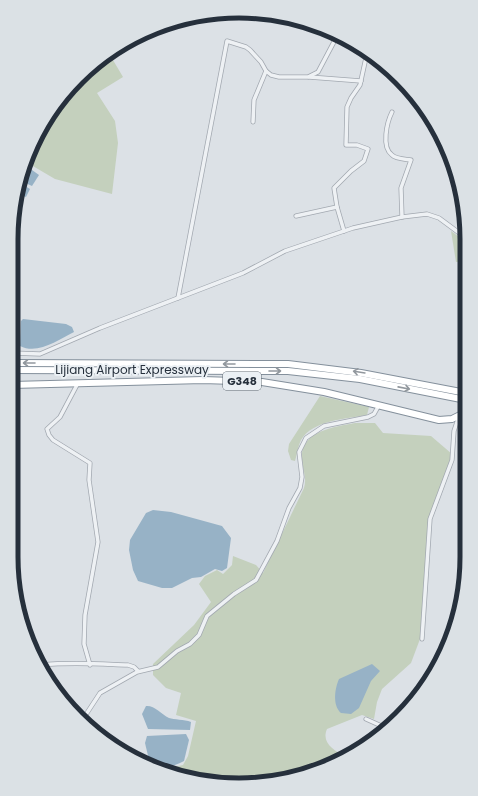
<svg xmlns="http://www.w3.org/2000/svg" width="478" height="796" font-family="Poppins,sans-serif">
	<rect width="100%" height="100%" fill="#dce1e6"/>
	<g fill="#c4d0bd">
		<polygon points="110,55 123,77 97,93 115,121 118,143 112,194 55,179 26,162 28,152 58,100"/>
		<polygon points="451,231 466,242 466,261 456,262"/>
		<path d="M320,396L369,407L367,415C346,419 313,420 301,440C298,446 297,455 295,461L291,460L288,451L289,444Z"/>
		<path d="M355,423H375L383,433L431,436L452,454L429,519L420,639L411,663L382,689L377,702L374,719L362,715L327,729C321,743 334,750 345,757L312,773L239,785L166,773L160,770L183,765L188,756L196,721L176,715L181,693L166,688L153,675V664L194,625L211,602L199,584L205,576L217,570L223,574L232,565L233,556L256,565L263,573L304,488C307,479 303,470 302,460C299,431 334,427 355,423Z"/>
	</g>
	<g fill="#97b2c6">
		<polygon points="25,165 39,175 32,186 21,181"/>
		<polygon points="20,183 30,189 26,197 17,193"/>
		<path d="M23,319L66,324L72,327L74,332C58,340 38,355 20,346L21,321Z"/>
		<polygon points="153,510 171,512 222,526 231,538 227,568 222,571 215,569 201,577 192,578 172,588 162,588 138,581 133,570 129,550 130,540 146,513"/>
		<path d="M372,664L380,671L371,681L359,708L351,714L341,713C332,705 335,688 339,679Z"/>
		<path d="M146,706C154,705 161,714 169,718C174,720 184,719 191,722L190,730L148,729L142,714Z"/>
		<path d="M186,734L189,740L184,761C175,766 159,771 150,764L145,743L147,736Z"/>
	</g>
	<g fill="none" stroke-linecap="round" stroke-linejoin="round">
		<g stroke="#a2a8b0" stroke-width="5">
			<g id="minor">
				<polyline points="309,77 361,81"/>
				<path d="M392,112C387,122 381,147 392,155C396,159 405,159 411,160L401,188L402,217"/>
				<polyline points="253,122 254,100 266,71"/>
				<polyline points="296,216 337,207"/>
				<polyline points="344,231 337,207 334,188 351,171 364,161 368,149 357,145 346,145 347,107 351,98 360,85 367,53"/>
				<polyline points="460,233 465,218"/>
				<polyline points="178,298 227,41 246,47 250,50 261,62 266,71 271,75 279,77 308,77 318,72 336,38"/>
				<polyline points="12,353 40,354 100,328 243,273 285,251 353,228 402,217 427,214 439,218 466,238"/>
				<polyline points="78,383 60,417 47,429 49,435 53,440 90,463 89,480 98,542 85,615 84,644 90,665"/>
				<polyline points="422,639 430,519 452,460 454,431 459,416"/>
				<path d="M42,665C71,662 99,664 128,665L134,667L138,671"/>
				<polyline points="83,719 100,693 137,672 158,667 177,651 190,644 199,635 207,616 234,594 256,580 277,541 289,508 300,488 302,477 299,452 306,438 324,426 368,417 374,414 379,405"/>
				<polyline points="366,719 386,728"/>
			</g>
		</g>
		<g stroke="#84909c" stroke-width="8">
			<polyline id="trunk" points="12,385 203,380 262,382 324,392 439,420 452,419 466,412"/>
		</g>
		<g stroke="#84909c" stroke-width="8">
			<g id="motorway">
				<polyline points="12,363 288,364 361,373 466,393"/>
				<polyline points="12,370 288,371 360,379 466,400"/>
			</g>
		</g>
		<use href="#minor" stroke="#eef1f4" stroke-width="3.5"/>
		<use href="#trunk" stroke="#fff" stroke-width="6"/>
		<use href="#motorway" stroke="#fff" stroke-width="6"/>
	</g>
	<defs><path id="oneway-shaft" d="M-6 0H5M1.5-3L5.5 0L1.5 3" fill="none" stroke-width="1.6" stroke-linecap="round" stroke-linejoin="round"/></defs>
	<g stroke="#92989e">
		<use href="#oneway-shaft" transform="translate(29 363) rotate(-180)"/>
		<use href="#oneway-shaft" transform="translate(229 364) rotate(-180)"/>
		<use href="#oneway-shaft" transform="translate(275 371)"/>
		<use href="#oneway-shaft" transform="translate(359 372) rotate(-171)"/>
		<use href="#oneway-shaft" transform="translate(404 388) rotate(11)"/>
	</g>
	<g text-anchor="middle" stroke-width="4" stroke-linejoin="round" paint-order="stroke">
		<rect fill="#ebf0f4" stroke="#616a73" stroke-width="1" x="223" y="372" width="38" height="18" rx="3"/>
		<g font-size="11" font-weight="bold" fill="#26303c">
			<text x="242" y="385">G348</text>
		</g>
		<g font-size="12" fill="#26303c" stroke="#ebf0f4">
			<text x="132" y="374">Lijiang Airport Expressway</text>
		</g>
	</g>
	<path d="M0 0H478V796H0ZM239 18H239A221 221 0 0 1 460 239V557A221 221 0 0 1 239 778H239A221 221 0 0 1 18 557V239A221 221 0 0 1 239 18Z" fill="#dbe1e5" fill-rule="evenodd"/>
	<path fill="none" stroke="#26303c" stroke-width="5" d="M239 18H239A221 221 0 0 1 460 239V557A221 221 0 0 1 239 778H239A221 221 0 0 1 18 557V239A221 221 0 0 1 239 18Z"/>
</svg>
